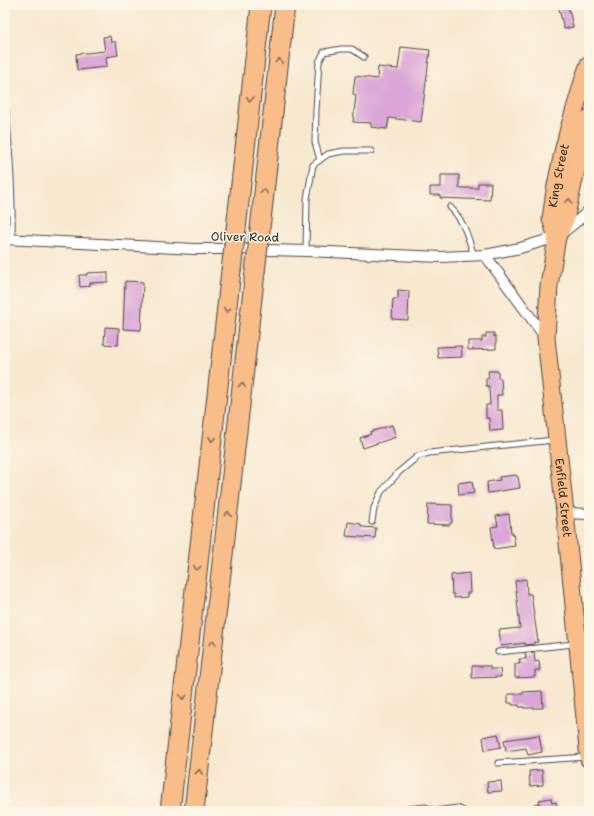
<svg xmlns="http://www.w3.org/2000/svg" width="594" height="816" font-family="'Shantell Sans',sans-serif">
	<rect width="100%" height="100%" fill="#fcf5e5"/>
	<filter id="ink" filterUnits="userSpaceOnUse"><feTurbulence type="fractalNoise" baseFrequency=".025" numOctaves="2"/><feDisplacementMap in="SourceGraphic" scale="8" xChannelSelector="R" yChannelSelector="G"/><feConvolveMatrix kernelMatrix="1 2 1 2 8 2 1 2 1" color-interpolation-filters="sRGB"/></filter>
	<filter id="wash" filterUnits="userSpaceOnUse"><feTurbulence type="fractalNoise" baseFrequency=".012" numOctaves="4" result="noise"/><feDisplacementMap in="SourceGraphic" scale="16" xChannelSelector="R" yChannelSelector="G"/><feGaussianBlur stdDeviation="0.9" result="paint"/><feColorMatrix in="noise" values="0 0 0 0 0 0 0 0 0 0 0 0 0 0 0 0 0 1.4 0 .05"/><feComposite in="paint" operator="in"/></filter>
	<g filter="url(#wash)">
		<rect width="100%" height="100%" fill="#f8e8d0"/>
		<g id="blocks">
			<g fill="#daa5d7">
				<polygon points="558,5 568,5 573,27 564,29"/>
				<polygon points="110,36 111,42 116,42 118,55 106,57 107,67 77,70 76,54 105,51 103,37"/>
				<polygon points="401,47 430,50 421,122 389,118 387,129 371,127 371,123 353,122 356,95 353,94 355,76 377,79 378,67 398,69"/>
				<polygon points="441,175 459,175 459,188 478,188 478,183 491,183 490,200 440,198 440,195 430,195 430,187 441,187"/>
				<polygon points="108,272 108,282 90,283 90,286 80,287 79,275 87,275 87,273"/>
				<polygon points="125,281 143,282 141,330 123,329"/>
				<polygon points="398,290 409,291 408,320 392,319 393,299 398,299"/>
				<polygon points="105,327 119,328 118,345 104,344"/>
				<polygon points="486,333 494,333 494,337 496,336 496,349 468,350 468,341 482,341 482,337 486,337"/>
				<polygon points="461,346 462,357 438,358 437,347"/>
				<polygon points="488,371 498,371 498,378 501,378 502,395 497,395 497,410 502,410 503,430 490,431 489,418 486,418 486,405 490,405 489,386 486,386 486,379 489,378"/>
				<polygon points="392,425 396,437 363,448 360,438 371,434 370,432"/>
				<polygon points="516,475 517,477 518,477 520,488 488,493 487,482 500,480 499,477"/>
				<polygon points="472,481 474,493 459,495 458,483"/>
				<polygon points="428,504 452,505 452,523 450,523 450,525 427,524"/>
				<polygon points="509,514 511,533 513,533 515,546 494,549 491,527 498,526 496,516"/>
				<polygon points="348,522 361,524 361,527 376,528 375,538 346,536"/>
				<polygon points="469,573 470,593 467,593 467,597 454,598 454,594 452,594 451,575"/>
				<polygon points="526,579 527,594 531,594 538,642 534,642 534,644 525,645 525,643 501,646 499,630 520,628 515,581"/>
				<polygon points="534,652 535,662 539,661 540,670 535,670 535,677 515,678 515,664 520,664 519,659 526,659 525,653"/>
				<polygon points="472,666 490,666 490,669 500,669 501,677 472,678"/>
				<polygon points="542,691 543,708 524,708 524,707 519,707 519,705 512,705 512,703 508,703 508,694 523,694 523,692"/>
				<polygon points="498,734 501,747 485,750 483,737"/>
				<polygon points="539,735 542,752 528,755 526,748 506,751 504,740"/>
				<polygon points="542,770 543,785 530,786 529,771"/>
				<polygon points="501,781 502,791 488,792 487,782"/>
				<polygon points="551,798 552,803 556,802 557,811 536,811 535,804 540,803 539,800"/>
			</g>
		</g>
	</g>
	<g filter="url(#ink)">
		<use href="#blocks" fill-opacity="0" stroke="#4a4744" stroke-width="1"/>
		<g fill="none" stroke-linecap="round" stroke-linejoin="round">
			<g stroke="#4a4744" stroke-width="7">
				<g id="service">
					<path d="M6,111C10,154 13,197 12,240"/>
					<polyline points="320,160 315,142 316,110 319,62 324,52 341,49 352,49 364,57"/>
					<path d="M450,207C464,221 468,237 474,256"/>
					<polyline points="306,251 307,199 313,165 328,154 344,151 371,151"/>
					<polyline points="372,522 374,508 381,492 399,472 418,456 429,453 554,440"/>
					<polyline points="498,652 574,644"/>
					<polyline points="498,763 586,757"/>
					<polyline points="400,810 425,807 434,811 458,808 463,811"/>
				</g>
			</g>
			<g stroke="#4a4744" stroke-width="12">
				<g id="minor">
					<polyline points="5,239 194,249 229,249 306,251 441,257 485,255 520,248 557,237 582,217 589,210"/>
					<polyline points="485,255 545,337"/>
					<polyline points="565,513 589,514"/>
				</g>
			</g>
			<g stroke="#4a4744" stroke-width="19">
				<g id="primary">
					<path id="s1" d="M589,118L584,134L565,220L557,237L549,285L546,338L565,513L589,759"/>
					<path id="s2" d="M557,237L551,219L555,191L563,152L569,129L585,75L589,64"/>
				</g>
			</g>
			<g stroke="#4a4744" stroke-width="21">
				<g id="motorway">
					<polyline points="236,229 261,5"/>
					<polyline points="260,229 285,5"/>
					<polyline points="170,811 231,271"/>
					<polyline points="194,811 255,272"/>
				</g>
			</g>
			<use href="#service" stroke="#fff" stroke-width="5"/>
			<use href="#minor" stroke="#fff" stroke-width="10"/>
			<use href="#primary" stroke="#f8bd89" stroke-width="17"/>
			<use href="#motorway" stroke="#f8bd89" stroke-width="19"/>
			<g stroke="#4a4744" stroke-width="21" stroke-linecap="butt">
				<g id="motorway-bridge">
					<polyline points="231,271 236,229"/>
					<polyline points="255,272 260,229"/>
				</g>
			</g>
			<use href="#motorway-bridge" stroke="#f8bd89" stroke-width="19"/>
		</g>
		<defs><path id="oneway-chevron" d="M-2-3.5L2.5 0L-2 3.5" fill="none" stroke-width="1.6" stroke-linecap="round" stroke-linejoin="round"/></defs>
		<g stroke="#876d55">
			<use href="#oneway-chevron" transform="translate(279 61) rotate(-84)"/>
			<use href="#oneway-chevron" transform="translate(250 99) rotate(96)"/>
			<use href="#oneway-chevron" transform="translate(264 191) rotate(-84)"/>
			<use href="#oneway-chevron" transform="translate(569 201) rotate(-78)"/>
			<use href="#oneway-chevron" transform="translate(227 310) rotate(96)"/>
			<use href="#oneway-chevron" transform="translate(242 385) rotate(-84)"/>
			<use href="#oneway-chevron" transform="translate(212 439) rotate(96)"/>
			<use href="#oneway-chevron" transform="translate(228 514) rotate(-84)"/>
			<use href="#oneway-chevron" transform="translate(197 568) rotate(96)"/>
			<use href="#oneway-chevron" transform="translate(213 643) rotate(-84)"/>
			<use href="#oneway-chevron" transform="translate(183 697) rotate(96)"/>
			<use href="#oneway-chevron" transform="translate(199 772) rotate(-84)"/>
		</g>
	</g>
	<g text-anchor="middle" stroke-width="3" stroke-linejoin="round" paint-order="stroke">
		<g font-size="12" fill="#2b2b2b" stroke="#fcf5e5">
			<text dy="4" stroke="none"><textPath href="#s2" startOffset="63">King Street</textPath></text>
			<text transform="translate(245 237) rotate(1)" y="4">Oliver Road</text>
			<text dy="4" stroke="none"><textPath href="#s1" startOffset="386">Enfield Street</textPath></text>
		</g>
	</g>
	<rect width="594" height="816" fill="none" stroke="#fcf5e5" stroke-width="20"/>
</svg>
